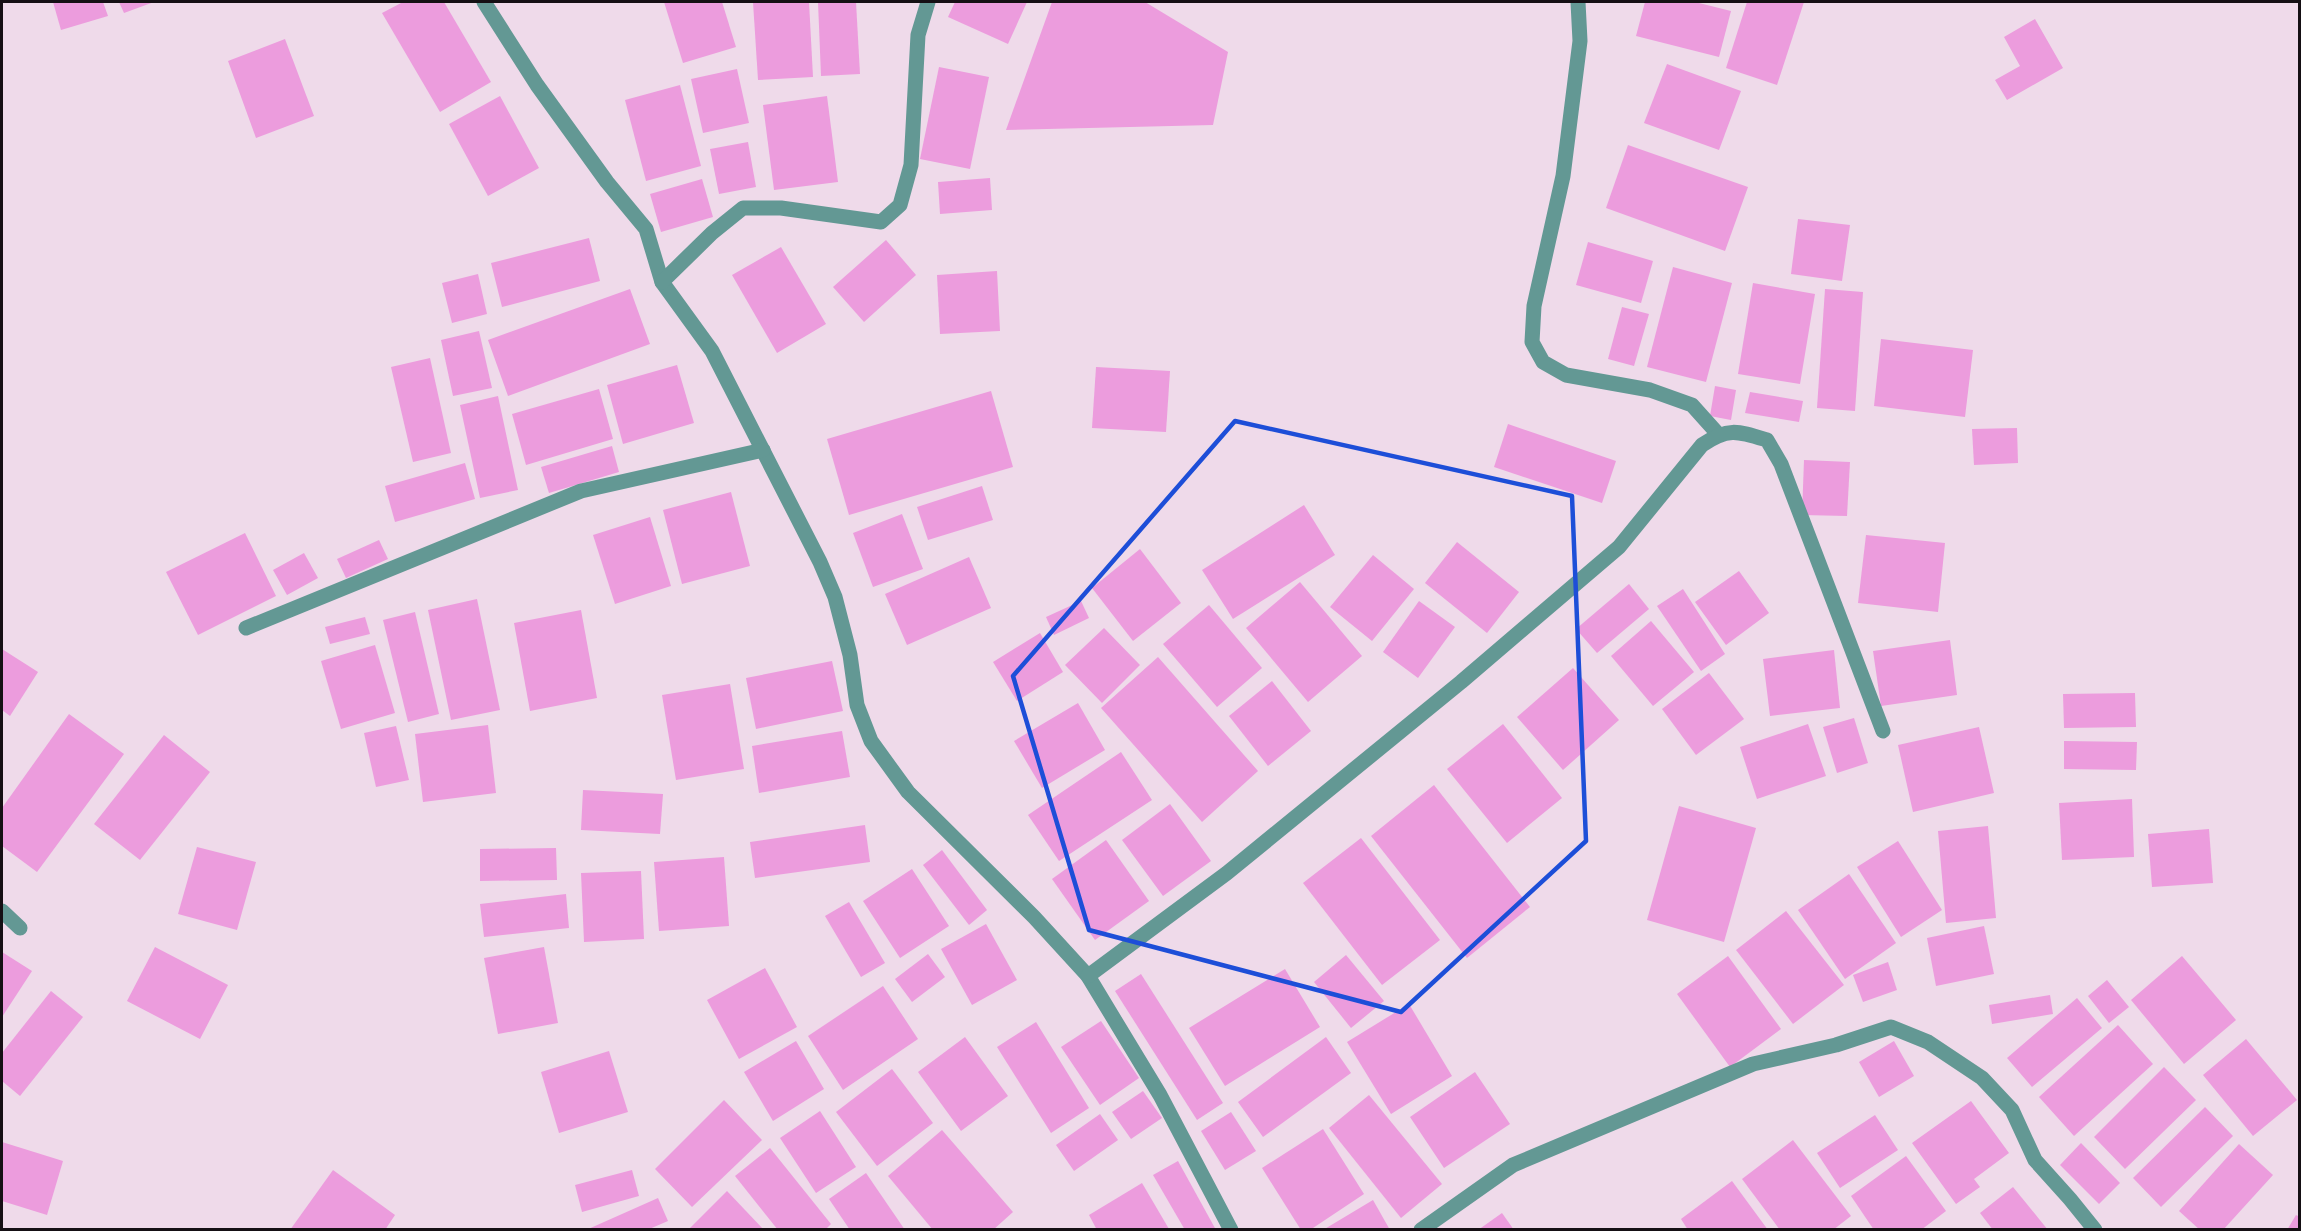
<svg xmlns="http://www.w3.org/2000/svg" width="2301" height="1231" font-family="Montserrat,sans-serif">
	<rect width="100%" height="100%" fill="#efdaea"/>
	<g fill="#ec9cdd">
		<polygon points="53,2 103,2 108,16 61,30"/>
		<polygon points="119,2 154,2 124,13"/>
		<polygon points="403,2 444,2 491,82 440,112 382,13"/>
		<polygon points="664,2 722,2 736,47 683,63"/>
		<polygon points="753,2 809,2 813,77 758,80"/>
		<polygon points="818,2 856,2 860,74 821,76"/>
		<polygon points="955,2 1027,2 1008,44 948,17"/>
		<polygon points="1052,2 1145,2 1228,52 1213,125 1006,130"/>
		<polygon points="1645,2 1695,2 1731,11 1719,57 1636,36"/>
		<polygon points="1747,2 1804,2 1777,85 1726,68"/>
		<polygon points="2035,19 2063,68 2007,100 1995,80 2020,66 2004,37"/>
		<polygon points="285,39 314,116 256,138 228,61"/>
		<polygon points="1667,64 1741,91 1719,150 1644,123"/>
		<polygon points="939,67 989,77 970,169 920,159"/>
		<polygon points="737,69 749,123 703,133 691,79"/>
		<polygon points="680,85 701,166 646,181 625,100"/>
		<polygon points="500,96 539,168 488,196 449,124"/>
		<polygon points="827,96 838,182 774,190 763,105"/>
		<polygon points="748,142 756,187 719,194 710,149"/>
		<polygon points="1628,145 1748,187 1725,251 1606,208"/>
		<polygon points="990,178 992,210 940,214 938,182"/>
		<polygon points="702,179 713,217 661,232 650,194"/>
		<polygon points="1798,219 1850,225 1842,281 1791,274"/>
		<polygon points="589,238 600,281 502,307 491,263"/>
		<polygon points="886,240 916,275 864,322 833,287"/>
		<polygon points="1588,242 1653,261 1641,303 1576,285"/>
		<polygon points="781,247 826,324 777,353 732,275"/>
		<polygon points="1673,267 1732,283 1706,382 1647,367"/>
		<polygon points="997,271 1000,331 940,334 937,275"/>
		<polygon points="478,274 487,314 452,323 442,283"/>
		<polygon points="1753,283 1815,294 1800,384 1738,374"/>
		<polygon points="630,289 650,344 508,396 488,340"/>
		<polygon points="1825,289 1863,292 1855,411 1817,408"/>
		<polygon points="1622,307 1649,314 1634,366 1608,359"/>
		<polygon points="479,331 492,388 453,396 441,340"/>
		<polygon points="1881,339 1973,350 1965,417 1874,406"/>
		<polygon points="430,358 451,453 413,462 391,367"/>
		<polygon points="677,365 694,423 623,444 607,385"/>
		<polygon points="1096,367 1170,371 1166,432 1092,428"/>
		<polygon points="1715,386 1736,390 1731,420 1710,416"/>
		<polygon points="599,389 613,439 526,465 512,414"/>
		<polygon points="991,391 1013,467 849,515 827,439"/>
		<polygon points="1750,392 1803,401 1799,422 1745,413"/>
		<polygon points="498,396 518,490 480,498 460,405"/>
		<polygon points="1508,424 1616,461 1602,503 1494,467"/>
		<polygon points="2017,428 2018,463 1974,465 1972,429"/>
		<polygon points="612,446 619,472 549,493 541,467"/>
		<polygon points="1804,460 1850,462 1847,516 1802,515"/>
		<polygon points="465,463 475,499 395,522 385,486"/>
		<polygon points="982,486 993,520 928,540 917,507"/>
		<polygon points="731,492 750,566 682,584 663,510"/>
		<polygon points="1304,505 1335,555 1233,619 1202,570"/>
		<polygon points="902,514 923,569 873,587 853,533"/>
		<polygon points="650,517 671,586 615,604 593,535"/>
		<polygon points="245,533 276,596 198,635 166,572"/>
		<polygon points="1866,535 1945,543 1938,612 1858,603"/>
		<polygon points="379,540 388,559 346,578 337,559"/>
		<polygon points="1457,542 1519,592 1487,633 1425,583"/>
		<polygon points="1140,549 1181,603 1133,641 1092,588"/>
		<polygon points="304,553 318,578 287,595 273,570"/>
		<polygon points="1373,555 1414,589 1372,641 1330,607"/>
		<polygon points="969,557 991,608 907,645 885,594"/>
		<polygon points="1739,571 1769,613 1726,645 1695,602"/>
		<polygon points="1300,582 1362,656 1308,702 1246,628"/>
		<polygon points="1629,584 1649,609 1597,653 1576,629"/>
		<polygon points="1683,589 1725,654 1701,671 1657,606"/>
		<polygon points="477,599 500,710 451,720 428,610"/>
		<polygon points="1081,601 1089,618 1054,635 1046,617"/>
		<polygon points="1419,601 1455,627 1418,678 1383,652"/>
		<polygon points="1209,605 1262,668 1217,707 1163,644"/>
		<polygon points="581,610 597,698 530,711 514,623"/>
		<polygon points="415,612 439,714 408,722 383,620"/>
		<polygon points="365,617 370,634 330,644 325,627"/>
		<polygon points="1651,621 1694,672 1653,706 1611,656"/>
		<polygon points="1104,628 1140,665 1102,703 1065,665"/>
		<polygon points="1040,633 1063,672 1017,701 993,662"/>
		<polygon points="1950,640 1957,695 1881,706 1873,651"/>
		<polygon points="375,645 395,713 341,729 321,661"/>
		<polygon points="2,649 38,672 10,716 2,710"/>
		<polygon points="1834,650 1840,708 1770,716 1763,659"/>
		<polygon points="1158,657 1258,771 1202,822 1101,708"/>
		<polygon points="832,661 843,711 756,729 746,678"/>
		<polygon points="1573,668 1619,720 1563,770 1517,717"/>
		<polygon points="1709,673 1744,719 1696,755 1662,709"/>
		<polygon points="1272,681 1311,731 1268,766 1229,716"/>
		<polygon points="730,684 744,769 676,780 662,695"/>
		<polygon points="2135,693 2136,727 2064,728 2063,694"/>
		<polygon points="1078,703 1105,750 1042,788 1014,741"/>
		<polygon points="69,714 124,754 37,872 2,846 2,808"/>
		<polygon points="1854,718 1868,763 1837,773 1823,727"/>
		<polygon points="1503,724 1562,798 1507,843 1447,769"/>
		<polygon points="1808,724 1826,776 1757,799 1740,747"/>
		<polygon points="488,725 496,793 423,802 415,734"/>
		<polygon points="396,726 409,780 376,787 364,733"/>
		<polygon points="1979,727 1994,793 1913,812 1898,745"/>
		<polygon points="842,731 850,777 759,793 752,746"/>
		<polygon points="164,735 210,772 140,860 94,824"/>
		<polygon points="2064,741 2137,742 2136,770 2064,769"/>
		<polygon points="1121,752 1152,800 1059,861 1028,815"/>
		<polygon points="1434,785 1530,907 1467,958 1371,836"/>
		<polygon points="583,790 663,794 660,834 581,830"/>
		<polygon points="2132,799 2134,857 2062,860 2059,803"/>
		<polygon points="1170,804 1211,861 1163,896 1122,840"/>
		<polygon points="1679,806 1756,828 1724,942 1647,920"/>
		<polygon points="865,825 870,862 755,878 750,842"/>
		<polygon points="1988,826 1996,918 1946,923 1938,831"/>
		<polygon points="2209,829 2213,883 2152,887 2148,834"/>
		<polygon points="1361,838 1440,940 1382,985 1303,883"/>
		<polygon points="1106,840 1149,901 1095,940 1052,879"/>
		<polygon points="1898,841 1942,910 1901,937 1857,867"/>
		<polygon points="197,847 256,862 237,930 178,914"/>
		<polygon points="556,848 557,880 480,881 480,849"/>
		<polygon points="942,850 987,910 969,925 923,865"/>
		<polygon points="724,857 729,926 659,931 654,862"/>
		<polygon points="912,869 949,926 900,958 863,901"/>
		<polygon points="641,871 644,939 584,942 581,873"/>
		<polygon points="1849,874 1896,943 1845,979 1798,910"/>
		<polygon points="566,894 569,928 484,937 480,904"/>
		<polygon points="849,902 885,963 861,977 825,916"/>
		<polygon points="1786,911 1844,985 1793,1024 1736,950"/>
		<polygon points="986,924 1017,980 972,1005 941,949"/>
		<polygon points="1984,926 1994,974 1936,986 1927,938"/>
		<polygon points="155,947 228,985 200,1039 127,1001"/>
		<polygon points="544,947 558,1023 498,1034 484,958"/>
		<polygon points="2,952 32,971 2,1017"/>
		<polygon points="928,954 945,977 912,1002 895,979"/>
		<polygon points="1346,955 1384,1001 1351,1028 1314,982"/>
		<polygon points="1728,956 1781,1029 1730,1067 1677,994"/>
		<polygon points="2182,956 2236,1020 2184,1064 2131,1000"/>
		<polygon points="1888,962 1897,990 1863,1002 1853,975"/>
		<polygon points="765,968 797,1027 739,1059 707,1000"/>
		<polygon points="1285,969 1320,1027 1225,1086 1189,1028"/>
		<polygon points="1141,974 1223,1103 1197,1120 1115,991"/>
		<polygon points="2107,980 2129,1007 2109,1023 2088,996"/>
		<polygon points="883,986 918,1039 843,1090 808,1036"/>
		<polygon points="51,991 83,1017 20,1096 2,1081 2,1053"/>
		<polygon points="2050,995 2053,1014 1992,1024 1989,1005"/>
		<polygon points="2077,998 2102,1028 2032,1087 2007,1058"/>
		<polygon points="1409,1004 1452,1076 1391,1114 1347,1042"/>
		<polygon points="1101,1021 1139,1078 1100,1105 1061,1047"/>
		<polygon points="1036,1022 1089,1108 1051,1133 997,1047"/>
		<polygon points="2118,1025 2153,1064 2074,1136 2039,1097"/>
		<polygon points="965,1037 1008,1096 961,1131 918,1072"/>
		<polygon points="1326,1037 1351,1073 1263,1137 1238,1102"/>
		<polygon points="2246,1039 2297,1100 2253,1136 2203,1075"/>
		<polygon points="796,1041 824,1089 773,1121 744,1072"/>
		<polygon points="1894,1041 1914,1076 1879,1097 1859,1062"/>
		<polygon points="609,1051 628,1112 559,1133 541,1072"/>
		<polygon points="2164,1067 2196,1100 2125,1169 2094,1137"/>
		<polygon points="892,1069 933,1123 877,1166 836,1112"/>
		<polygon points="1475,1072 1510,1124 1444,1168 1410,1117"/>
		<polygon points="1143,1091 1162,1118 1131,1139 1112,1112"/>
		<polygon points="1369,1095 1442,1184 1401,1218 1329,1128"/>
		<polygon points="724,1100 762,1140 692,1207 655,1169"/>
		<polygon points="1971,1101 2009,1153 1974,1179 1980,1187 1956,1204 1912,1143"/>
		<polygon points="2205,1107 2233,1136 2161,1207 2133,1178"/>
		<polygon points="820,1111 856,1167 816,1193 780,1138"/>
		<polygon points="1231,1112 1256,1151 1225,1170 1201,1131"/>
		<polygon points="1100,1114 1118,1140 1074,1171 1056,1145"/>
		<polygon points="1875,1115 1898,1150 1840,1188 1817,1153"/>
		<polygon points="1323,1129 1364,1194 1310,1230 1301,1230 1262,1168"/>
		<polygon points="942,1130 1013,1212 993,1230 933,1230 888,1176"/>
		<polygon points="1793,1140 1851,1216 1833,1230 1780,1230 1742,1179"/>
		<polygon points="2,1142 63,1161 47,1215 2,1201"/>
		<polygon points="2081,1143 2120,1183 2099,1204 2060,1165"/>
		<polygon points="2239,1144 2273,1175 2223,1230 2200,1230 2179,1211"/>
		<polygon points="770,1148 831,1224 825,1230 778,1230 735,1176"/>
		<polygon points="1906,1156 1946,1211 1921,1230 1874,1230 1851,1196"/>
		<polygon points="1178,1161 1216,1230 1185,1230 1153,1175"/>
		<polygon points="333,1170 395,1215 385,1230 290,1230"/>
		<polygon points="632,1170 639,1196 582,1212 575,1185"/>
		<polygon points="866,1173 905,1230 850,1230 829,1199"/>
		<polygon points="1732,1181 1768,1230 1688,1230 1681,1219"/>
		<polygon points="1142,1183 1169,1229 1097,1230 1089,1215"/>
		<polygon points="2013,1187 2048,1230 1993,1230 1980,1213"/>
		<polygon points="727,1191 764,1230 688,1230"/>
		<polygon points="658,1198 668,1221 647,1230 586,1230"/>
		<polygon points="1373,1200 1390,1230 1323,1230"/>
		<polygon points="1502,1213 1514,1230 1478,1230"/>
		<polygon points="2296,1215 2300,1217 2300,1230 2287,1230"/>
	</g>
	<g fill="none" stroke-linecap="round" stroke-linejoin="round">
		<g stroke="#639894" stroke-width="15">
			<polyline points="484,2 537,85 607,182 646,229 662,282 712,351 820,562 835,597 850,655 857,705 871,741 908,792 1034,917 1088,976 1160,1095 1231,1230"/>
			<polyline points="1578,2 1580,41 1563,176 1534,306 1532,342 1543,362 1566,375 1650,390 1692,405 1718,434"/>
			<polyline points="662,282 712,233 743,208 781,208 881,222 900,205 911,165 918,35 928,2"/>
			<polyline points="246,628 581,491 763,450"/>
			<polyline points="2,911 20,928"/>
			<path d="M1088,976L1227,873L1461,682L1619,547L1702,445C1728,427 1738,431 1767,440L1781,464L1883,731"/>
			<polyline points="1421,1230 1513,1165 1753,1064 1836,1045 1891,1027 1928,1042 1982,1078 2012,1110 2035,1160 2070,1199 2095,1230"/>
		</g>
	</g>
	<path fill="none" stroke="#1d4ed8" stroke-width="4.5" stroke-linejoin="round" d="M1235,421L1572,496L1586,841L1401,1012L1089,930L1013,676Z"/>
	<rect width="2301" height="1231" fill="none" stroke="#150f14" stroke-width="6"/>
</svg>
